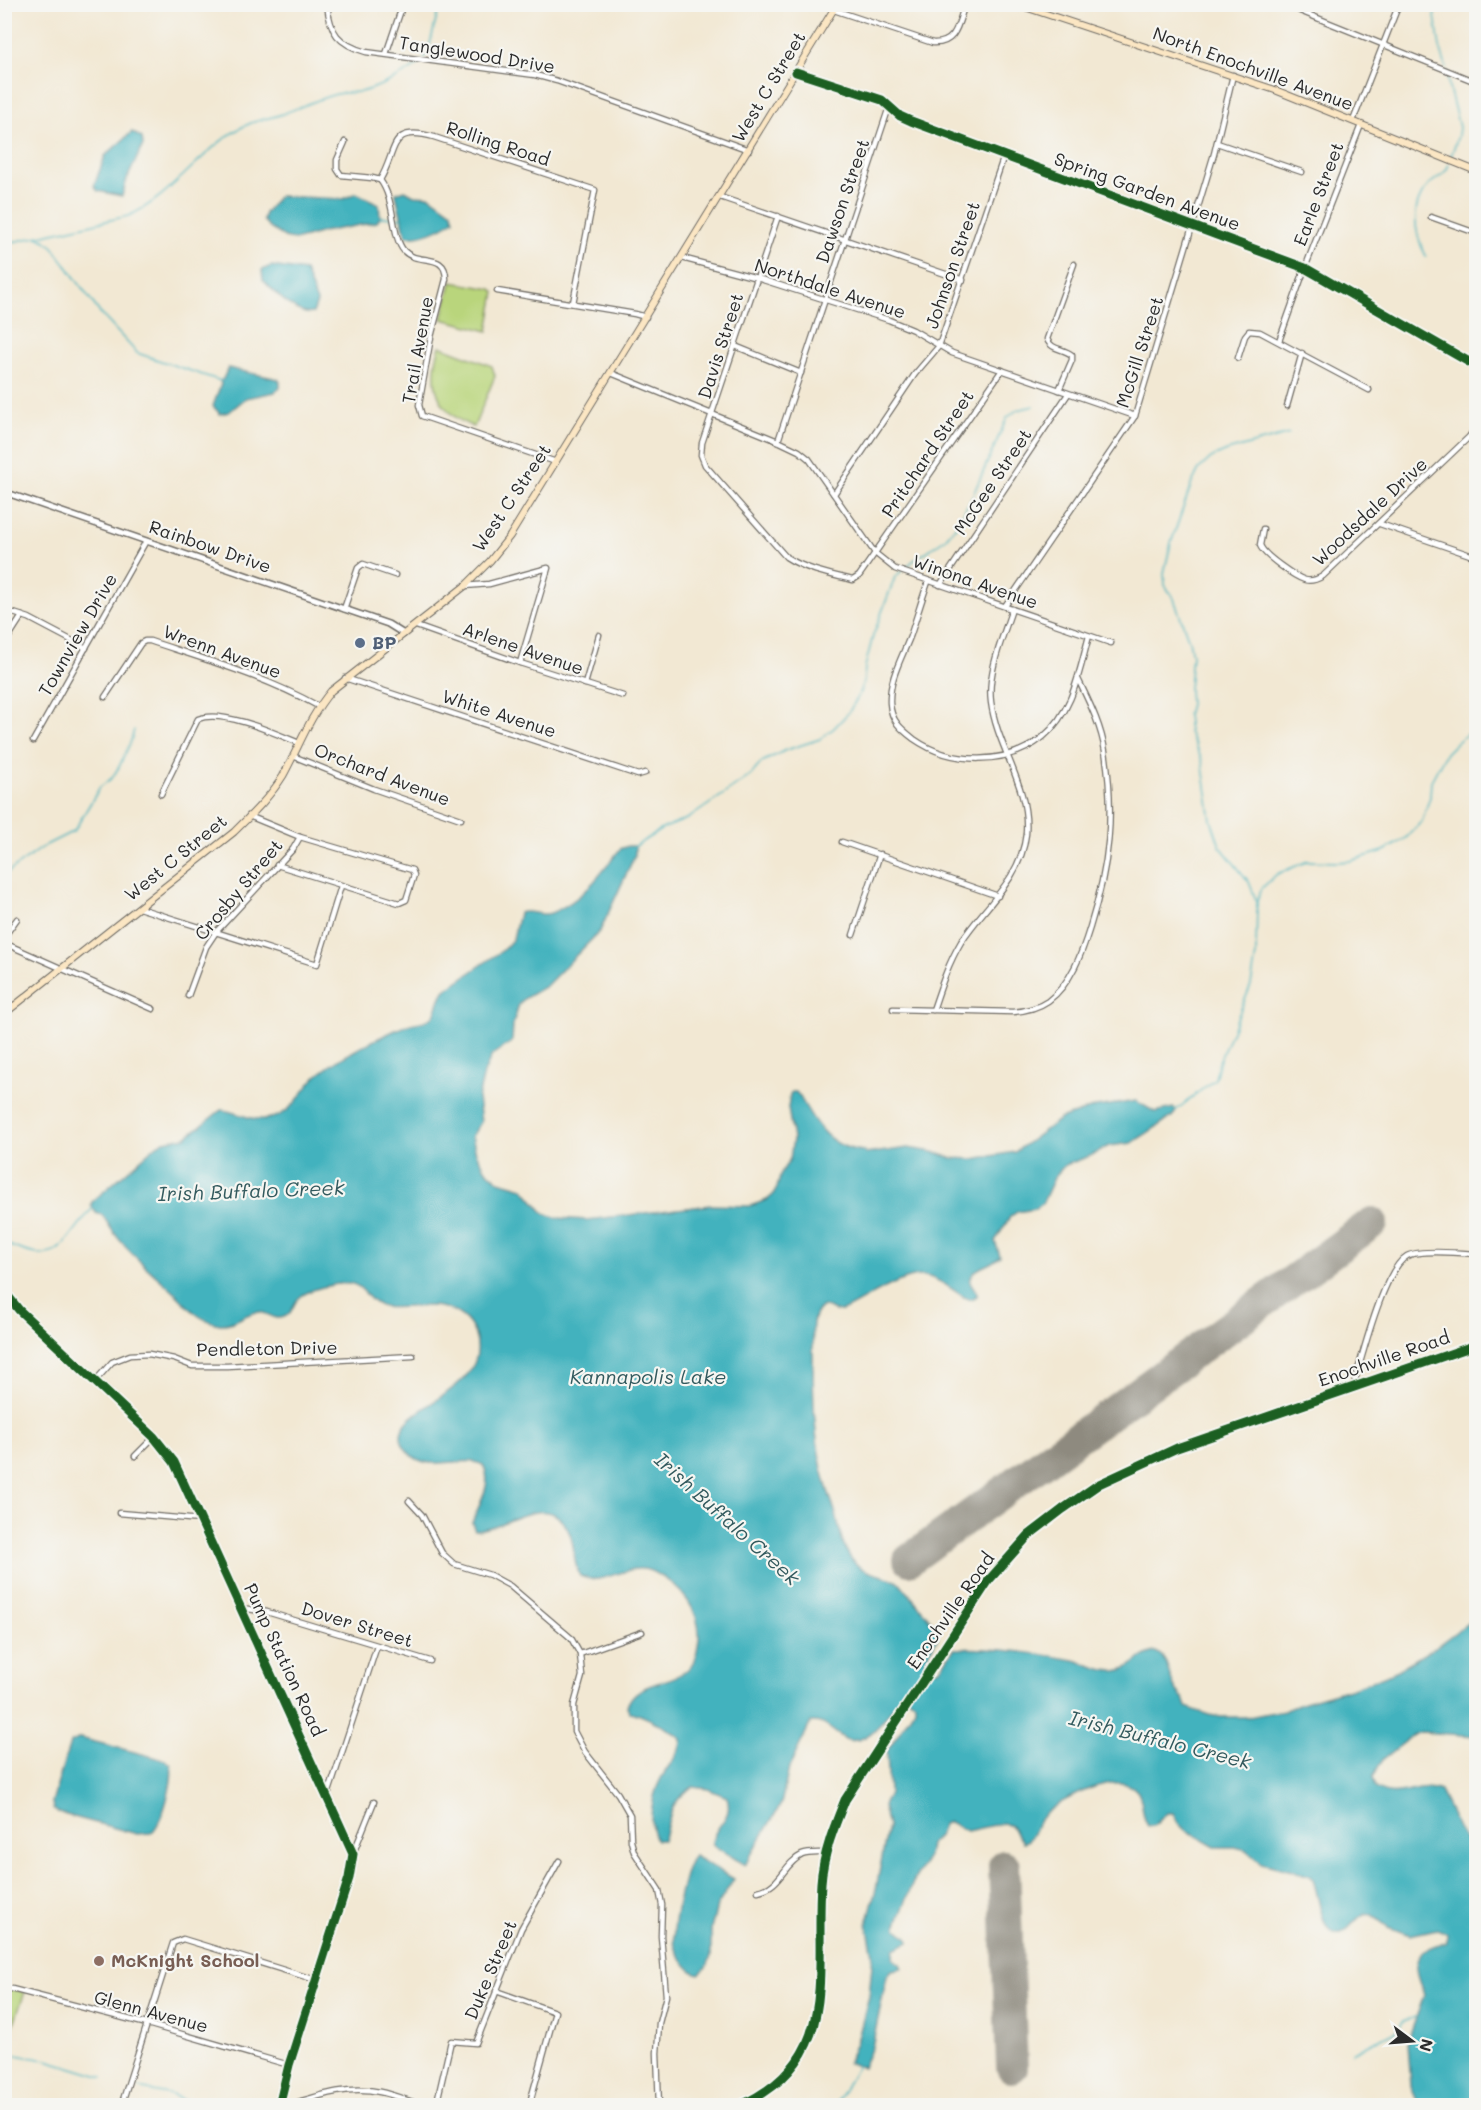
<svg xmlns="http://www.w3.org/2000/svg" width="1481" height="2110" font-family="Mali,sans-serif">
	<rect width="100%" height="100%" fill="#f6f6f2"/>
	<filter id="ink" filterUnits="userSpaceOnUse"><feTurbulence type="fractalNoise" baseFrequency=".0167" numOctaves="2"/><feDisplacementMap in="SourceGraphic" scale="12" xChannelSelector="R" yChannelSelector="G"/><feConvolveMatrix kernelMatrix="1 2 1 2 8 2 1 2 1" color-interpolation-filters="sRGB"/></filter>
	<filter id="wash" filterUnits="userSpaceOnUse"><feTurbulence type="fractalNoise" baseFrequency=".008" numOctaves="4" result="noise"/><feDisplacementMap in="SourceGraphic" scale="24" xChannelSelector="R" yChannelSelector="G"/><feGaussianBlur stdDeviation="1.35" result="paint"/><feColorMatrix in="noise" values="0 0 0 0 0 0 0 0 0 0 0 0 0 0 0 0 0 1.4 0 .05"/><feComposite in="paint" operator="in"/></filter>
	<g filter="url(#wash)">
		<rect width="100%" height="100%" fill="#f2e8d3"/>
		<g fill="#b9d57b" stroke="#728053" stroke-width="1.5">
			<polygon points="451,282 492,289 495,292 488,331 442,319"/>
			<path d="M440,346L492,366L495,376L474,427C435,412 428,383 440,346Z"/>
			<polygon points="5,1987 25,1992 5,2048"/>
		</g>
		<g fill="#43b2be" stroke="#376e74" stroke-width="1.5">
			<polygon points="132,132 142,138 143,145 127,179 122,196 98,191 94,186 105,156"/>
			<path d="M405,190L414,195L430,196L452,212L454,220C439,230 423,238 406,236L396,195V193Z"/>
			<polygon points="356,193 379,204 380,217 377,222 327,231 295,240 288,239 271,229 263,220 265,213 279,196 343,199"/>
			<path d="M271,266L305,271L317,302L313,313C298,317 273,291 263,280L262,270Z"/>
			<polygon points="228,368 278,379 280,382 280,388 275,392 246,398 229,412 220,414 213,406 221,384 220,381 223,379"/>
			<path d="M628,846H635V855L600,931L546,986L525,998L519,1004L513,1024L512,1042L492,1055L484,1073L478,1098L481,1122L472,1136L476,1153L486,1170L499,1181L523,1188L544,1213L557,1218L587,1220L711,1205L750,1206L767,1200L773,1195L777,1188L781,1173L790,1159L793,1139L788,1108L790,1094L792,1092H796L800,1097C815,1124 830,1149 864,1151L865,1154L908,1148L933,1152L952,1158L973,1159L1015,1152L1060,1119L1096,1107L1136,1101L1155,1112L1173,1108L1176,1110L1173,1116L1132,1143L1109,1146L1090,1156L1065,1165L1055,1176L1042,1204L1035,1209L1017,1212L1010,1217L995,1241L1000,1256C990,1268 972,1265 970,1282L977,1293V1296L971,1299L966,1298C954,1291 943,1281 929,1277C906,1270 863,1302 842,1311H835L823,1306C809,1314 813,1334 813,1348C813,1393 813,1440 826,1484C829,1495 834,1507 837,1518C840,1532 842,1545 850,1557C863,1577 885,1572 901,1584L929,1618L938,1637L924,1661L934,1670H939L954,1649C990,1647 1039,1653 1074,1660C1087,1663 1101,1672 1115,1671C1131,1671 1141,1653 1156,1652L1161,1655L1166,1663L1174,1687L1183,1698L1186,1707L1209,1715L1221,1717H1249L1284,1710L1304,1702L1353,1688L1394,1672L1434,1648L1476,1617V1736L1421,1732L1415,1734L1382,1760L1373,1777L1376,1788C1397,1803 1421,1781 1440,1791L1461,1834L1476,1856V2105H1419L1411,2087L1408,2041L1424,1995C1419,1980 1410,1967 1422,1952L1447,1942V1933L1437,1929L1410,1935L1388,1927L1372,1915L1366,1913C1355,1917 1350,1931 1341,1933C1319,1939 1320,1889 1311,1876L1262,1863L1247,1850L1235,1847H1215L1185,1830L1178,1823L1173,1813H1167L1154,1826H1148C1140,1815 1145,1801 1137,1791C1118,1768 1060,1800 1044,1815C1035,1823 1034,1841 1023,1842L1011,1826L1003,1823L967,1831L949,1822L943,1824L939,1835L930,1844L928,1857L914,1880L897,1924V1929L908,1938L909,1942L894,1949L893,1959L900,1964L902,1968L892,1970L887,1976L872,2047L863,2067L848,2063L859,2035L869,1996L873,1954L867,1924L876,1889L888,1826L883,1806L889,1793L887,1751L915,1708V1702L904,1696H900C890,1711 871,1745 848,1740C844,1739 840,1735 836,1733C828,1727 822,1721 811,1722L789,1768L781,1804L745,1865L714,1846L712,1843C714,1824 734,1820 727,1797L708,1789L693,1787C671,1800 670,1815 664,1838L663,1840H656C646,1821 653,1789 665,1772C671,1762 682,1751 681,1739C676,1732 640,1713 630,1712L627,1707C634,1681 670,1685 687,1670C694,1664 697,1654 698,1646C704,1613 681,1584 651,1571C627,1561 605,1588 580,1576C572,1562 576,1546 569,1532C550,1487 506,1530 475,1530L472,1523C478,1506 494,1483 483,1465C462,1454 428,1474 409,1453C368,1409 496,1398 475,1335C471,1322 463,1315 451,1310C429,1301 406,1310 384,1307C368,1304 364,1283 347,1283C334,1284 311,1288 300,1297C292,1303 294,1313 284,1317C274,1321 268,1312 258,1312C244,1313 235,1325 220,1324C213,1323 205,1320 199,1316C189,1309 181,1299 173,1291C153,1273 131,1255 115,1234C110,1228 107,1221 102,1215L96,1213L91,1205L92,1202L157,1145L164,1141L186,1137L221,1110C241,1112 252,1124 275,1117C296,1110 304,1086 320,1073C346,1053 375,1039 405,1026C413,1022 424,1023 431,1018C438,1014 437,999 445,990L503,950L513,939L519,913C530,909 540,917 551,913C582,901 601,874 620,849Z"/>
			<path d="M80,1738L165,1760L171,1765C174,1780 163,1823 151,1833L137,1834L59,1813L53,1809L52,1802L70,1743Z"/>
			<path d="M694,1856L734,1879L717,1906L711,1929V1956L707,1967L699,1974C688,1972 676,1953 674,1942C672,1929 684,1864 694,1856Z"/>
		</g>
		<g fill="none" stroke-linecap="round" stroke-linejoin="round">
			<g stroke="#43b2be" stroke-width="1.5">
				<polyline points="1433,4 1440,47 1446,67"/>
				<polyline points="424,58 429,48 440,4"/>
				<polyline points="1447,71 1449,88 1459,127 1458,136 1450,159"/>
				<polyline points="379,217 401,218"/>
				<polyline points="37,237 46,241 53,247 100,313 137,353 221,381"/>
				<path d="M4,244L128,216C175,196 206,141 251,123C261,119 272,118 282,114C299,108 316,100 333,95C342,92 351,93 360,92C376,89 409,73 421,62"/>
				<path d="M1426,256C1414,233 1409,204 1430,184C1437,177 1446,175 1449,164"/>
				<polyline points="634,847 662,829 689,818 750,776 762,762 786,750 820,739 834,728 849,712 859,695 864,681 865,667 873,636 895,577 913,561 945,539 956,526 972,497 1007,418 1017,410 1034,406"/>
				<polyline points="4,875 46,845 74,831 100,787 112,778 119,767 131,741 134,730"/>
				<polyline points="1256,900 1249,882 1220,846 1211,820 1202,760 1189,732 1187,715 1190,704 1189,689 1192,655 1189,641 1174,599 1165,585 1164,573 1171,543 1191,485 1199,469 1211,458 1227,451 1289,434"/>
				<polyline points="1175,1111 1215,1079 1219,1062 1251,985 1256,955 1257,901 1262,888 1277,874 1308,861 1338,862 1350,861 1384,851 1405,839 1422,821 1430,797 1431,781 1446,753 1457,742 1476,727"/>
				<path d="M4,1243C61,1269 59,1247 92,1209"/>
				<polyline points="4,2053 47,2060 103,2077"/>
				<polyline points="1352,2053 1397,2030 1403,2022 1415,2017"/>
				<polyline points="139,2088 172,2095 196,2106"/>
				<polyline points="835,2106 858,2065"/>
			</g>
			<g stroke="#8e8a7f" stroke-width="32">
				<polyline points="909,1560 1372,1223"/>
				<polyline points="1004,1866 1012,2067"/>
			</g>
		</g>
	</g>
	<g filter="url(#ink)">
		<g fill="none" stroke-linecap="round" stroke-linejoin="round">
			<g stroke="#716d66" stroke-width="7">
				<g id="minor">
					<path d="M327,4C330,33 338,44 366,52L535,75L557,81L749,150"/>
					<path d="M834,10L933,43C957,44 958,23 965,4"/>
					<polyline points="1300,11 1476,82"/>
					<polyline points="386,54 403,4"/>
					<polyline points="796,72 882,100 900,116 911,121 1305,268 1476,366"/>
					<polyline points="1353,121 1399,4"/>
					<polyline points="345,142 337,160 337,169 341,175 372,178 380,180"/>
					<polyline points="1217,143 1302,172"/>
					<path d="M380,180C396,201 391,236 404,251C418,266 446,251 446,279L431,337L419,405L422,416L556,462"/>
					<path d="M380,180C398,150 388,124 434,137L595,190L573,303"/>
					<polyline points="720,197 963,280"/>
					<path d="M778,216L702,443L701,455L705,465L786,557C804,569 832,575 853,580L859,576L1002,370"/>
					<polyline points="1431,217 1476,233"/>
					<polyline points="682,258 757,278 889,320 913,330 952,353 1135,416"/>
					<polyline points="497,291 635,314 646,317"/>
					<polyline points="1279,341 1305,268 1361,125"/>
					<polyline points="735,346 801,373"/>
					<polyline points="1238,358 1245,336 1249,331 1260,332 1369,390"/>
					<polyline points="611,373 778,441 799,451 809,459 875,553 895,569 1111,643"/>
					<path d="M1059,390L1072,360V355C1063,348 1051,350 1047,339L1074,264"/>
					<polyline points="1287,406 1302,353"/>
					<polyline points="778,441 889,107"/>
					<polyline points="834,494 915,374 939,346 1004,156"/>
					<polyline points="1380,524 1476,557"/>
					<path d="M1263,529L1260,545C1263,555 1295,577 1305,580C1312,582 1318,579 1323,576L1469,437L1476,427"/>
					<path d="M928,582C922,599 917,616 911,634C903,656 889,678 890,703C891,721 901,729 914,739C951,765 1007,766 1043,737C1073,712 1079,672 1089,636"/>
					<polyline points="940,585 1068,394"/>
					<polyline points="465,586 489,584 548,568 520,663"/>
					<polyline points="1005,606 1135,416 1214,154 1233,75"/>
					<polyline points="344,609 358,568 363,564 395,575"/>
					<polyline points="4,610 29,618 86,648"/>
					<polyline points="416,626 520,663 623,696"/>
					<polyline points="4,644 22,616"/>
					<polyline points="345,678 638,775 645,773"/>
					<polyline points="585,684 599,635"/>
					<path d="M105,697L141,643L145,641H150C207,660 266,677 318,706"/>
					<polyline points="33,741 146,541"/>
					<polyline points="293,756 374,789 461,819"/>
					<path d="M161,794L198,719C222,709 275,733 299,743"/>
					<polyline points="249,816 300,837 412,870 414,875 406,900 399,903 277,865"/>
					<polyline points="842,842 998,896"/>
					<polyline points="139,908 317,964 341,886"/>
					<polyline points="853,935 880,854"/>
					<polyline points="4,937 17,919"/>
					<polyline points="4,943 153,1009"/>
					<polyline points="188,996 206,947 216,932 293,849 300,837"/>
					<path d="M893,1009L1013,1012C1025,1011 1038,1008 1048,1001C1071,984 1082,953 1090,927C1109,866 1115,815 1105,751C1101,725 1089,702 1078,679"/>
					<path d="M933,1010C941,986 948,964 961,942C984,906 1021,880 1026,834C1030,786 997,748 991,702C987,672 1003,637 1012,609"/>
					<polyline points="4,1291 19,1310 154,1437 174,1462 353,1854 349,1878 289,2065 279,2106"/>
					<polyline points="96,1380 112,1362 130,1355 149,1354 174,1359 192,1366 227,1366 413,1356"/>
					<path d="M1353,1387C1362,1358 1383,1270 1407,1256C1420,1249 1462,1253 1476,1254"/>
					<polyline points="135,1456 154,1437"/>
					<polyline points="409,1501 422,1515 442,1553 454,1564 490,1575 510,1586 571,1638 580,1654 582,1676 574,1705 574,1731 585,1752 618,1794 630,1815 631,1841 634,1852 659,1890 662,1905 661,1936 666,1996 659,2023 657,2053 659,2106"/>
					<polyline points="119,1513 201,1520"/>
					<polyline points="242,1608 267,1612 430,1661"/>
					<polyline points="580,1654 642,1632"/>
					<polyline points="328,1795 377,1646"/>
					<polyline points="353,1854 374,1802"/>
					<path d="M758,1891C781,1887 783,1864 802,1855C809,1852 818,1853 826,1853"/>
					<polyline points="4,1987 147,2024 289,2065"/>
					<polyline points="496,1991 555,2012 529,2106"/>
					<polyline points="121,2106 173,1943 183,1939 316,1980"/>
					<path d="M286,2106C318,2096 347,2085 380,2092C395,2095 410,2102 426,2106"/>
					<polyline points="436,2106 451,2041 476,2043 521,1929 559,1861"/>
					<path d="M739,2106C842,2060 815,1975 821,1883C823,1854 834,1827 845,1800L989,1580L1029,1535L1063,1509L1099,1484L1177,1448L1476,1345"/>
				</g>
			</g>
			<g stroke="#716d66" stroke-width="8">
				<polyline id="tertiary" points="4,492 388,624 404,634"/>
			</g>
			<g stroke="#716d66" stroke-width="8">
				<g id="secondary">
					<polyline points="1016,4 1275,90 1476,171"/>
					<path d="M4,1014L234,832C251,815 270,797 283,776C299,747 309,717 331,691L465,586L490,561L510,536L837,4"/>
				</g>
			</g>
			<use href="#minor" stroke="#fff" stroke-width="4.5"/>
			<use href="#tertiary" stroke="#fff" stroke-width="5"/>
			<use href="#secondary" stroke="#fbe6c3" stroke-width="6"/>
			<g stroke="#f6f6f2" stroke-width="13">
				<g id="cycleway">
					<polyline points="796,72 882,100 900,116 911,121 1305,268 1476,366"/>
					<polyline points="4,1291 19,1310 154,1437 174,1462 353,1854 349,1878 289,2065 279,2106"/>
					<path d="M739,2106C842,2060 815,1975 821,1883C823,1854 834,1827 845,1800L989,1580L1029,1535L1063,1509L1099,1484L1177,1448L1476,1345"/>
				</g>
			</g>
			<use href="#cycleway" stroke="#1b5e20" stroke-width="9"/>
		</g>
	</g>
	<circle fill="#5c6f8a" stroke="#f6f6f2" stroke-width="2" cx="360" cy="643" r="6"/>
	<circle fill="#8d6e63" stroke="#f6f6f2" stroke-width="2" cx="99" cy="1961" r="6"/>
	<g text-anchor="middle" stroke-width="4.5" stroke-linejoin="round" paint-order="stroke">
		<g font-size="18" fill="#2b2b2b" stroke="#f6f6f2">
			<text transform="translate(477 55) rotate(9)" y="6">Tanglewood Drive</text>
			<text transform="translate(1253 69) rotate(20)" y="6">North Enochville Avenue</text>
			<text transform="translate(769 87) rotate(-59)" y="6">West C Street</text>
			<text transform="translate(498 144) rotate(18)" y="6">Rolling Road</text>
			<text transform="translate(1147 192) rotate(20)" y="6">Spring Garden Avenue</text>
			<text transform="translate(1319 194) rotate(-69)" y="6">Earle Street</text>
			<text transform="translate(843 201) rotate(-71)" y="6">Dawson Street</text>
			<text transform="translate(953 265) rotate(-71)" y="6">Johnson Street</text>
			<text transform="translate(830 289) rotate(18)" y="6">Northdale Avenue</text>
			<text transform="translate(721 346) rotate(-72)" y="6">Davis Street</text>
			<text transform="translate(418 350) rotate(-80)" y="6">Trail Avenue</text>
			<text transform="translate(1140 352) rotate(-72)" y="6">McGill Street</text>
			<text transform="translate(928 454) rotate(-56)" y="6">Pritchard Street</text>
			<text transform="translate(993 482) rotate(-56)" y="6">McGee Street</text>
			<text transform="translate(512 498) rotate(-56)" y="6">West C Street</text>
			<text transform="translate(1370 512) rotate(-43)" y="6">Woodsdale Drive</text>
			<text transform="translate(210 547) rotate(19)" y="6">Rainbow Drive</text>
			<text transform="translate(975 582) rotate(19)" y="6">Winona Avenue</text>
			<text transform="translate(78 635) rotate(-60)" y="6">Townview Drive</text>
			<text transform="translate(523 649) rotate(19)" y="6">Arlene Avenue</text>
			<text transform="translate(222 652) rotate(20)" y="6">Wrenn Avenue</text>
			<text transform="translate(499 714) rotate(18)" y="6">White Avenue</text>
			<text transform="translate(382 775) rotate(21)" y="6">Orchard Avenue</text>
			<text transform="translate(176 858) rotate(-39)" y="6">West C Street</text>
			<text transform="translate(239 890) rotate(-50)" y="6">Crosby Street</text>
			<text transform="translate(267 1349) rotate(-1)" y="6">Pendleton Drive</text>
			<text transform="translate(1384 1359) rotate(-19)" y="6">Enochville Road</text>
			<text transform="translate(951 1611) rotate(-55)" y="6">Enochville Road</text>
			<text transform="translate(357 1625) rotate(17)" y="6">Dover Street</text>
			<text transform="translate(284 1660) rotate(65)" y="6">Pump Station Road</text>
			<text transform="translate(491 1970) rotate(-67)" y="6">Duke Street</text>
			<text transform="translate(151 2012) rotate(15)" y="6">Glenn Avenue</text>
		</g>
		<g font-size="18" font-weight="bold" fill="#4e5e75" stroke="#f6f6f2" text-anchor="start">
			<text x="372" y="649">BP</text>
		</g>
		<g font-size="18" font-weight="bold" fill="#785e54" stroke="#f6f6f2" text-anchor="start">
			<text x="111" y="1967">McKnight School</text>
		</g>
		<g font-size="20" font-style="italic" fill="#335a5e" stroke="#f6f6f2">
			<text transform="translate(251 1191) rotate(-2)" y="7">Irish Buffalo Creek</text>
			<text x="648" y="1384">Kannapolis Lake</text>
			<text transform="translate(727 1519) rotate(42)" y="7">Irish Buffalo Creek</text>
			<text transform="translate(1160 1740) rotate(14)" y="7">Irish Buffalo Creek</text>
		</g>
	</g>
	<rect width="1481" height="2110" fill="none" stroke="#f6f6f2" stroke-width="24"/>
	<g transform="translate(1412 2041) rotate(106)" stroke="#f6f6f2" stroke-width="4.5" paint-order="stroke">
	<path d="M0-4.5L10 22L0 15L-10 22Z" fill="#2b2b2b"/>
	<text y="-9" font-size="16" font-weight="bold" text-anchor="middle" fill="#2b2b2b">N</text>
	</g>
</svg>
